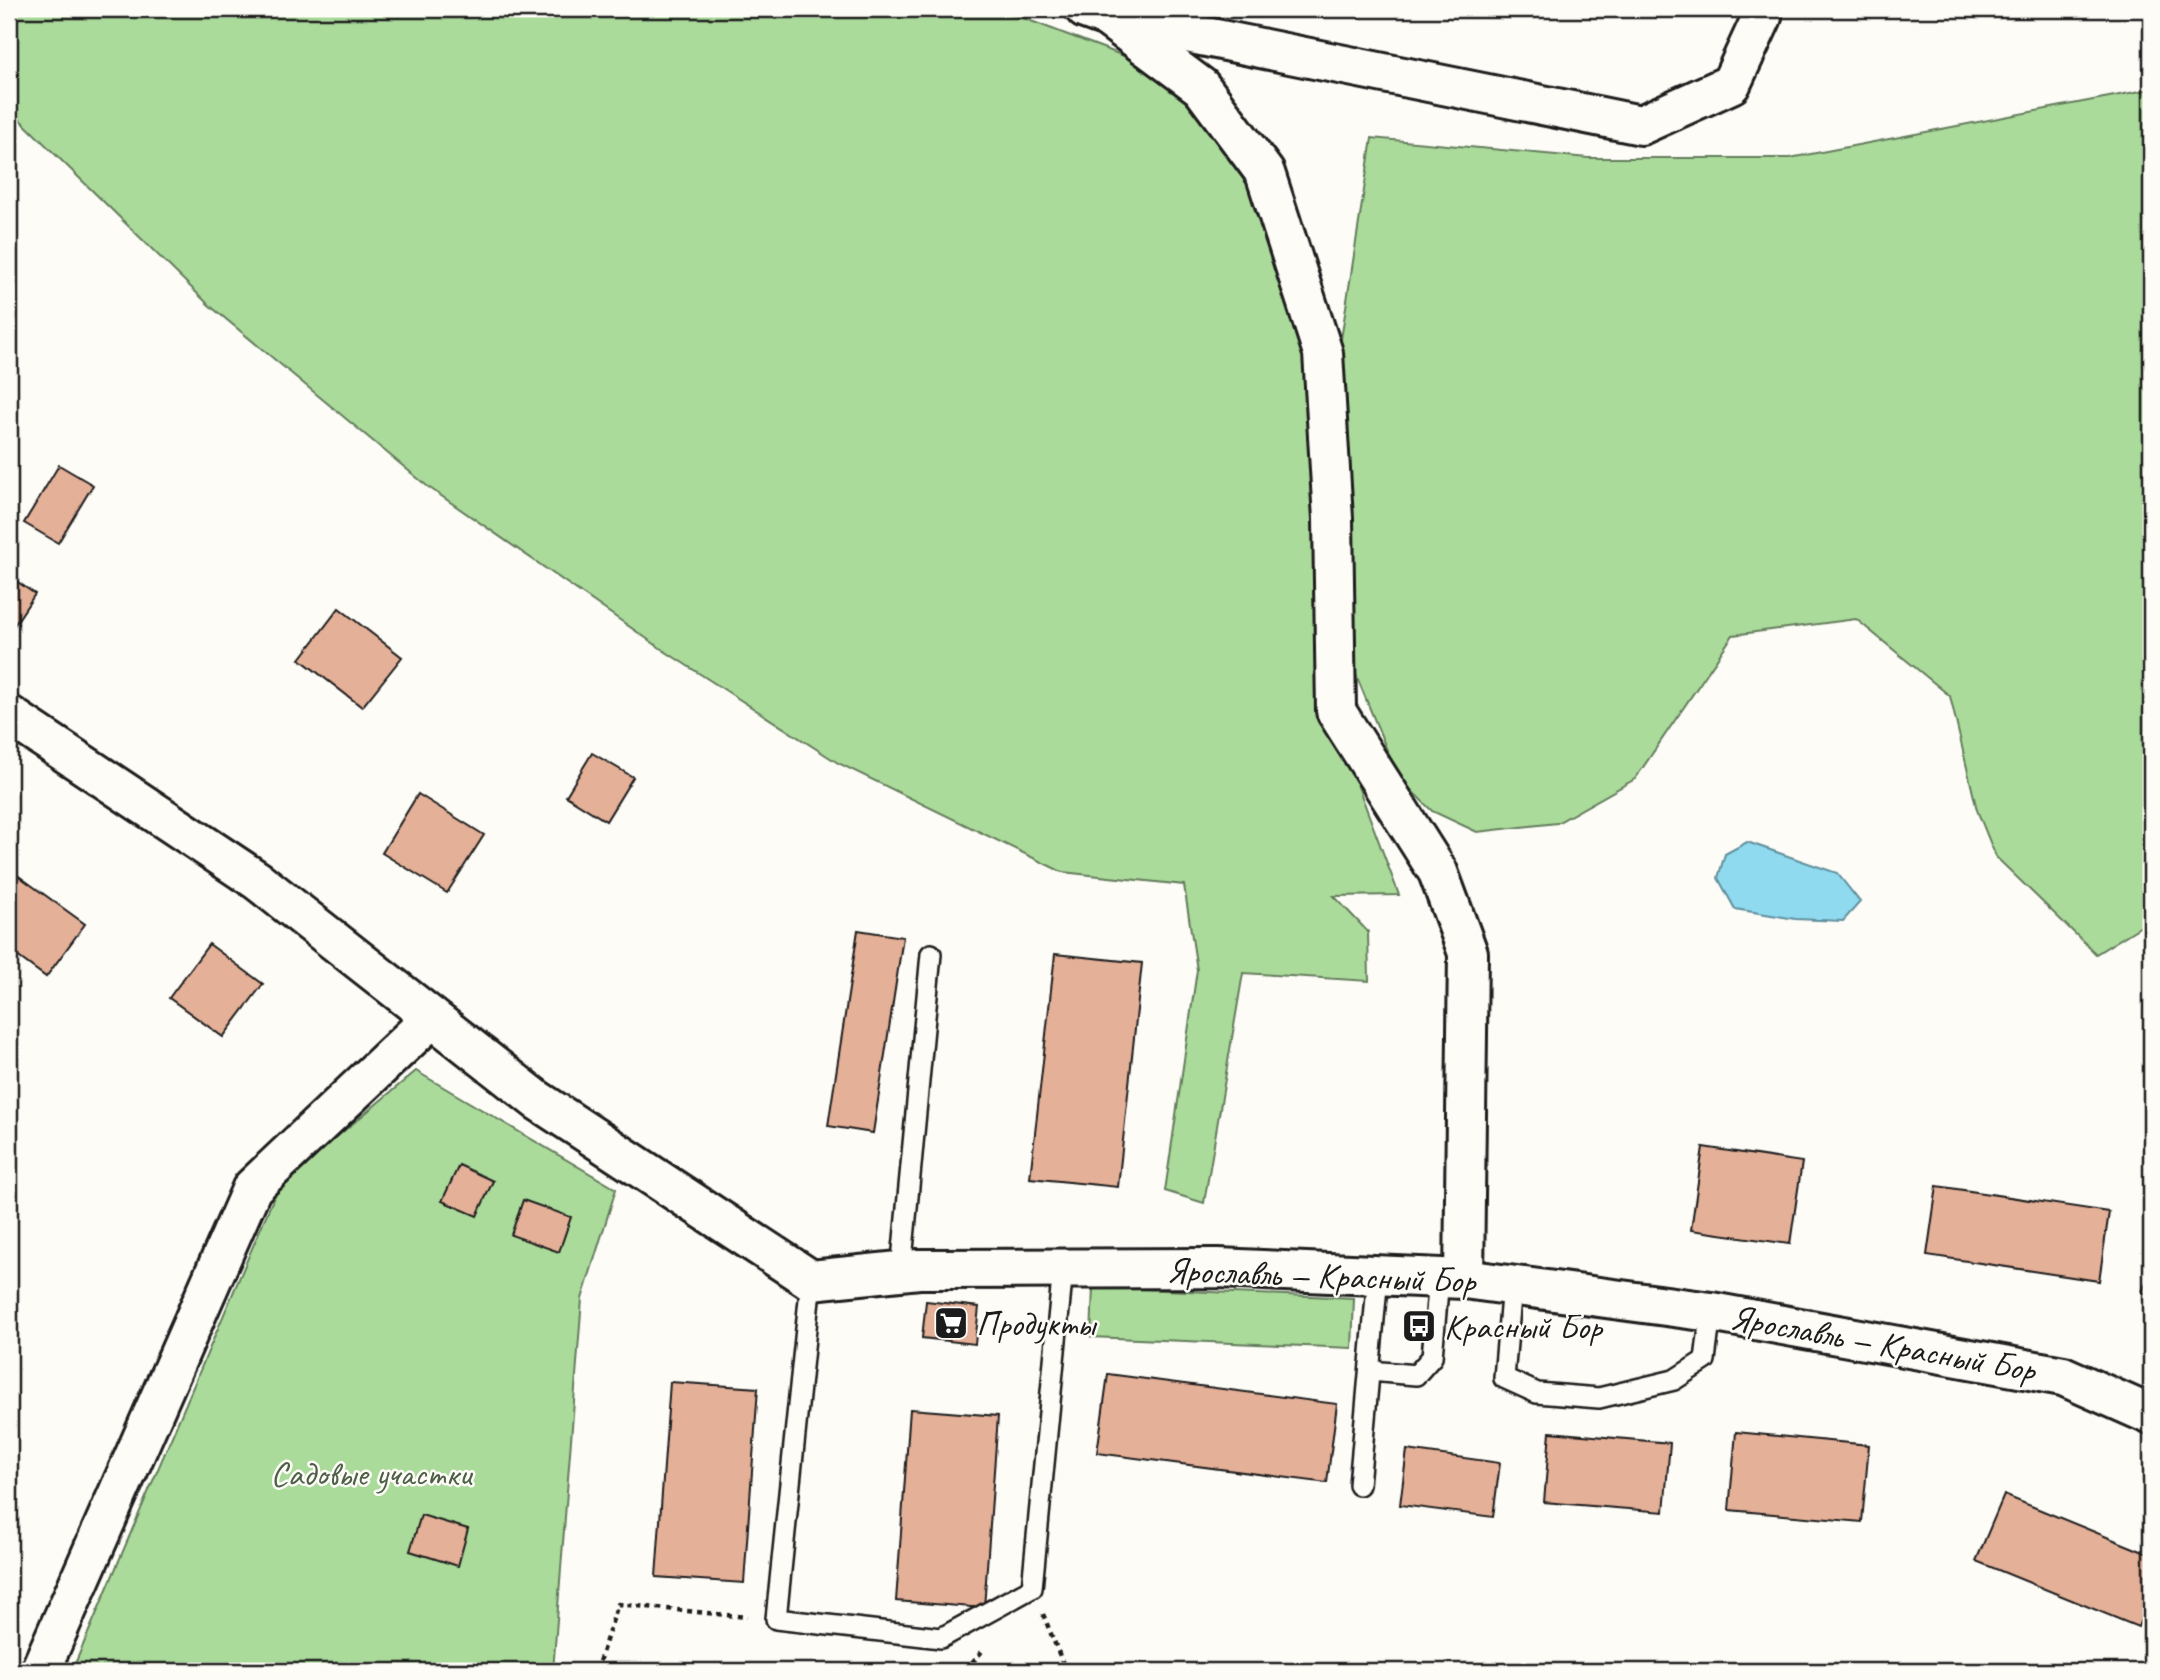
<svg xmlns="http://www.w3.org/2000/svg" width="2160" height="1680" font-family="Caveat,sans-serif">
	<rect width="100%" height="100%" fill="#fdfcf7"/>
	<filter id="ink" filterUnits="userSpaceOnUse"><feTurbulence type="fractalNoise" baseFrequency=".0143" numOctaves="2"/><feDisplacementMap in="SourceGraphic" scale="14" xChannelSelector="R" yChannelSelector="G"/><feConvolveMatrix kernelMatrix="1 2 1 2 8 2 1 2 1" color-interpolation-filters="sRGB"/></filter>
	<g filter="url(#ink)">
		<g fill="#abdb9b" stroke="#647c5c" stroke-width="2">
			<polygon points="9,9 999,9 1124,56 1188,100 1253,181 1305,354 1319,515 1322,717 1357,784 1399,895 1334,896 1368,932 1369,981 1243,973 1204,1203 1165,1191 1197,970 1184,885 1062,872 838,763 666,652 427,486 209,305 9,109"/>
			<polygon points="2151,89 2151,920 2096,954 1996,857 1977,810 1950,696 1856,619 1733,635 1635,779 1557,823 1477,832 1432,811 1398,777 1354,670 1340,346 1372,138 1588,158 1790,158"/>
			<polygon points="416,1071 616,1189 582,1299 553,1671 72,1671 279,1185"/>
			<polygon points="1093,1287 1354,1298 1352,1348 1091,1337"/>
		</g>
		<polygon fill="#8fdaef" stroke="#618e9b" stroke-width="2" points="1747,842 1837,873 1860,902 1843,921 1795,919 1735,909 1718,878 1725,854"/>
		<g fill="#e4b098" stroke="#1c1c1c" stroke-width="2">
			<polygon points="59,465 93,485 58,543 24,523"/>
			<polygon points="9,576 35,594 9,633"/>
			<polygon points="339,608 402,657 362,707 300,659"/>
			<polygon points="592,753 633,777 606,821 566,796"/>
			<polygon points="418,794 484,835 447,893 382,853"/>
			<polygon points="9,869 85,924 46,977 9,950"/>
			<polygon points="858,930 903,937 873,1133 828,1126"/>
			<polygon points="209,944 263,984 223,1037 169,998"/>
			<polygon points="1055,954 1142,963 1118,1187 1030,1178"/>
			<polygon points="1703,1147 1802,1162 1790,1244 1691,1230"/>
			<polygon points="459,1165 493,1181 477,1216 442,1201"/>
			<polygon points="1937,1186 2109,1212 2099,1281 1927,1255"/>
			<polygon points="523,1200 571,1217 559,1252 511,1235"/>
			<polygon points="2151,1271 2151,1296 2142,1292"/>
			<polygon points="926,1301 979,1307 975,1344 922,1338"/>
			<polygon points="1108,1374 1337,1404 1327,1483 1097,1453"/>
			<polygon points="670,1382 758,1388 744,1583 656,1577"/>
			<polygon points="910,1409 998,1416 984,1608 896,1601"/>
			<polygon points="1550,1432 1670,1443 1664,1512 1544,1502"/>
			<polygon points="1736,1432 1869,1445 1862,1522 1729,1510"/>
			<polygon points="1407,1450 1500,1463 1493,1517 1400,1505"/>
			<polygon points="2004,1495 2151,1555 2151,1594 2138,1627 1976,1561"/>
			<polygon points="421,1515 468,1529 458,1566 410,1551"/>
		</g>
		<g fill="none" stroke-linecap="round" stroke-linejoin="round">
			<g stroke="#1c1c1c" stroke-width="24">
				<g id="lane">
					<polyline points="901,1271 931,954"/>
					<polyline points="811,1280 776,1619 941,1638 1032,1588 1063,1268"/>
					<polyline points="1512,1284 1504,1378 1537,1393 1599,1398 1674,1380 1705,1360 1711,1312"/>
					<polyline points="1370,1371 1416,1375 1432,1357 1439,1278"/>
					<polyline points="1359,1485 1378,1275"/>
				</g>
			</g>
			<g stroke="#1c1c1c" stroke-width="44">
				<g id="street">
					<polyline points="1085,9 1107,17 1201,87 1265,173 1323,353 1333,519 1336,711 1438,872 1468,953 1464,1279"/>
					<polyline points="1117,19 1641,125 1731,84 1762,17 1763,9"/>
					<polyline points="9,715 258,881 537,1100 811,1280"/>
					<polyline points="40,1671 252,1188 432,1018"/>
				</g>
			</g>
			<g stroke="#1c1c1c" stroke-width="44">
				<polyline id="secondary" points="811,1280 919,1269 1218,1268 1464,1279 1711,1312 2063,1376 2151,1415"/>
			</g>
			<g stroke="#1c1c1c" stroke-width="4.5" stroke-dasharray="5 5" stroke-linecap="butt">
				<polyline points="1043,1614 1066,1671"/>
				<polyline points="596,1671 618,1604 747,1617"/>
				<polyline points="966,1671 983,1650"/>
			</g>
			<use href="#lane" stroke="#fdfcf7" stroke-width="19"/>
			<use href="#street" stroke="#fdfcf7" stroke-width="38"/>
			<use href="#secondary" stroke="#fdfcf7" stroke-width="38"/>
		</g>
	</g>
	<defs>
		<g id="supermarket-square" transform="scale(1.75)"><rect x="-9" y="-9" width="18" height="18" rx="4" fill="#1c1c1c" stroke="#fdfcf7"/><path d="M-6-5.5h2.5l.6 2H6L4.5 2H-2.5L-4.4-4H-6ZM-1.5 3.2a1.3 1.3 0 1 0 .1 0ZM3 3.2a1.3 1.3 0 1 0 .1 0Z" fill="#fff"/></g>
		<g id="bus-square" transform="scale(1.75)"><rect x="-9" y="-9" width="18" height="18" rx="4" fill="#1c1c1c" stroke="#fdfcf7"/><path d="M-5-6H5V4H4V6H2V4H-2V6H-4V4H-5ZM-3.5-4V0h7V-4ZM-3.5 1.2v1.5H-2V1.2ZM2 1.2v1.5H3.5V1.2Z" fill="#fff"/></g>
	</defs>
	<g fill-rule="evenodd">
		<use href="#supermarket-square" x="951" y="1323"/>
		<use href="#bus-square" x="1419" y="1326"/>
	</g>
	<g text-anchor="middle" stroke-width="5" stroke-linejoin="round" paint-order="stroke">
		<g font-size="35" fill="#1c1c1c" stroke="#fdfcf7">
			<text transform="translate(1321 1275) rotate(2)" y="12">Ярославль — Красный Бор</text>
			<text transform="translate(1883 1343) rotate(10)" y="12">Ярославль — Красный Бор</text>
		</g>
		<g font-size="35" fill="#1c1c1c" stroke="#fdfcf7" text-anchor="start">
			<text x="976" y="1335">Продукты</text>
			<text x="1444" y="1338">Красный Бор</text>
		</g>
		<g font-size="35" fill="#4e5f48" stroke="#fdfcf7">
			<text x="371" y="1485">Садовые участки</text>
		</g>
	</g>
	<rect width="2160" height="1680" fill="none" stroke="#fdfcf7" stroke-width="35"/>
	<rect x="18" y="18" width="2125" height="1645" fill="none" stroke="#1c1c1c" stroke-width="2.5" filter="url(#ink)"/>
</svg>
